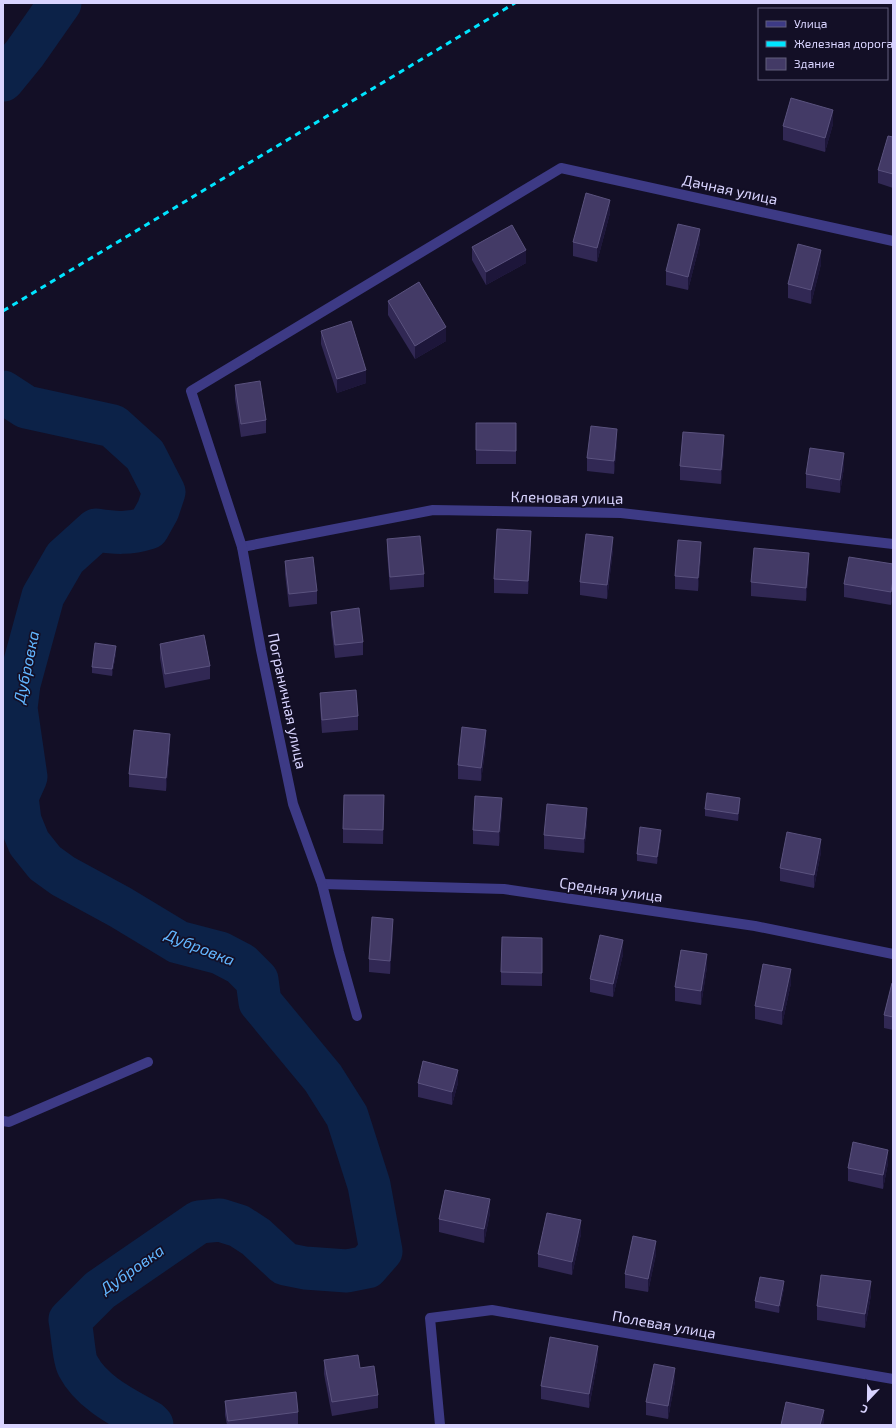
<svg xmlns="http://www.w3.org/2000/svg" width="896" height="1428" font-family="'Exo 2',sans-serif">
	<rect width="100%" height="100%" fill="#130f26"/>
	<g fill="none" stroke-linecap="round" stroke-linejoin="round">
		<g stroke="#0c2248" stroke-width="43">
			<polyline points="3,80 25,53 60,3"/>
			<path d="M3,392L26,407L113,426L145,455L164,492L158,510L148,528C129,534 115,533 96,530L65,558L43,596L19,684L16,708L26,777L17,797L20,821L29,843L45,863L63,876L120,907L178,942L220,953L241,964L257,980L260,1002L323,1078L347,1116L369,1185L381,1251L367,1267L347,1271L305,1268L285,1264L256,1237L239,1226L220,1220L199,1222L100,1290L70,1320C72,1330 74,1359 78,1366C92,1393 124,1408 149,1422L152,1425"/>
		</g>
		<g stroke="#3d3a85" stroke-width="10">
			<polyline points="242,547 433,510 621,513 893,544"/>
			<polyline points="322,884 504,889 755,926 893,954"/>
			<polyline points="357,1016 339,952 322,884 293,804 261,650 242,547 191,391 561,168 893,241"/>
			<polyline points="3,1121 9,1122 148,1062"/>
			<polyline points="440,1425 430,1318 492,1310 893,1379"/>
		</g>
		<polyline stroke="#00e5ff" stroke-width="3" stroke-dasharray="6 5" stroke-linecap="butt" points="3,311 515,3"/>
	</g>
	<g fill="#312854">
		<polygon points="833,124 825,152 783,140 783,126"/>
		<polygon points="893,137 893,188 878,183 878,170"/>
		<polygon points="610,213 597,262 573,256 573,242"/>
		<polygon points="700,243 688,290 666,285 666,271"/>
		<polygon points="472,247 526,263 486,285 472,260"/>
		<polygon points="821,264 811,304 788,298 788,284"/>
		<polygon points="388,301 446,341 415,359 388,315"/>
		<polygon points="321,331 366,383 337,393 321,344"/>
		<polygon points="235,385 266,420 266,433 241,437 235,399"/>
		<rect x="476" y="423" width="40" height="41"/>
		<polygon points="617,442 614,474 587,471 587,458"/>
		<polygon points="724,449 721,484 680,480 680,466"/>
		<polygon points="844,467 840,493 806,488 806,474"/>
		<polygon points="387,539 424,574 424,587 390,590 387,552"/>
		<polygon points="531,544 528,594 494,593 494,579"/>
		<polygon points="613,550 607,599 580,595 580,582"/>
		<polygon points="701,555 698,591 675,589 675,576"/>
		<polygon points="285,561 317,591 317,604 289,607 285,574"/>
		<polygon points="893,564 893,594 891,605 844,597 844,584"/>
		<polygon points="809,567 806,601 751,596 751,582"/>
		<polygon points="331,612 363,642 363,655 335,658 331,625"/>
		<polygon points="160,644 210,666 210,679 165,688 160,658"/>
		<polygon points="116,653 112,676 92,673 92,667"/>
		<polygon points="320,693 358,716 358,730 322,733 320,707"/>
		<polygon points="486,743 481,781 458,779 458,765"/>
		<polygon points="170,747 166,791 129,787 129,774"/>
		<polygon points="384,795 383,844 343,843 343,829"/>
		<polygon points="740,805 738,821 705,816 705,809"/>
		<polygon points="502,812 499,846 473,844 473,830"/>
		<polygon points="587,822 584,853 544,849 544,835"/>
		<polygon points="661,837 657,864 637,861 637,854"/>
		<polygon points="821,852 814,888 780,881 780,868"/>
		<polygon points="393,932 390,974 369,972 369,959"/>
		<polygon points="542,938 542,986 501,985 501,972"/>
		<polygon points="623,954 613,997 590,992 590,979"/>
		<polygon points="707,967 701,1005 675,1001 675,987"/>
		<polygon points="791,983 782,1025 755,1019 755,1006"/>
		<polygon points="893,984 893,1030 884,1028 884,1015"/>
		<polygon points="418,1083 458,1083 452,1105 418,1097"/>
		<polygon points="888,1163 883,1189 848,1181 848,1168"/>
		<polygon points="490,1213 484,1243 439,1232 439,1219"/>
		<polygon points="581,1234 572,1275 538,1267 538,1254"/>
		<polygon points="656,1254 648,1292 625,1288 625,1274"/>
		<polygon points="784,1288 779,1313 755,1308 755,1301"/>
		<polygon points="871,1295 865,1328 817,1320 817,1306"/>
		<polygon points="598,1359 589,1408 541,1399 541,1386"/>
		<polygon points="324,1360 360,1368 378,1395 378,1408 332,1416 324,1374"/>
		<polygon points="675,1381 668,1419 646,1415 646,1402"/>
		<polygon points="225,1401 298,1412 298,1425 227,1425 225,1415"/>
	</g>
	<g fill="#1d163a">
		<polygon points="833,110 833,124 825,152 825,138"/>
		<polygon points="610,200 610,213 597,262 597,248"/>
		<polygon points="700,229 700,243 688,290 688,277"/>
		<polygon points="526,250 526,263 486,285 486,272"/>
		<polygon points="821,250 821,264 811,304 811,290"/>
		<polygon points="446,327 446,341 415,359 415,346"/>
		<polygon points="366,370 366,383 337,393 337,379"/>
		<polygon points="617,429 617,442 614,474 614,461"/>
		<polygon points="724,435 724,449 721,484 721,470"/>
		<polygon points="844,453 844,467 840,493 840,480"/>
		<polygon points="531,531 531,544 528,594 528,581"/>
		<polygon points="613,537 613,550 607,599 607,585"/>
		<polygon points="701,542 701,555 698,591 698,578"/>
		<polygon points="809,553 809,567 806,601 806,588"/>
		<polygon points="893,580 893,594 891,605 891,592"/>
		<polygon points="116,646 116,653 112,676 112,669"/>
		<polygon points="486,730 486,743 481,781 481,768"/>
		<polygon points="170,734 170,747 166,791 166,778"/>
		<polygon points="502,798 502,812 499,846 499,832"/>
		<polygon points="740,798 740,805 738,821 738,814"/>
		<polygon points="587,808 587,822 584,853 584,839"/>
		<polygon points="661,830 661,837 657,864 657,857"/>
		<polygon points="821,839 821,852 814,888 814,875"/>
		<polygon points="393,919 393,932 390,974 390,961"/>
		<polygon points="623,940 623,954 613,997 613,984"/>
		<polygon points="707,954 707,967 701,1005 701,991"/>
		<polygon points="791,969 791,983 782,1025 782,1011"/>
		<polygon points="458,1070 458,1083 452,1105 452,1092"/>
		<polygon points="888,1150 888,1163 883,1189 883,1175"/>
		<polygon points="490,1199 490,1213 484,1243 484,1229"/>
		<polygon points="581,1220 581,1234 572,1275 572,1262"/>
		<polygon points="656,1241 656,1254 648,1292 648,1279"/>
		<polygon points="784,1281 784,1288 779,1313 779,1306"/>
		<polygon points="871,1281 871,1295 865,1328 865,1314"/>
		<polygon points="598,1346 598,1359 589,1408 589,1394"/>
		<polygon points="675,1368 675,1381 668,1419 668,1406"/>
		<polygon points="824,1410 824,1423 823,1425 820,1425"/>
	</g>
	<g fill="#433a66" stroke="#5a527e">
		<polygon points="791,98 833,110 825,138 783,126"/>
		<polygon points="888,136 893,137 893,174 878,170"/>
		<polygon points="586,193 610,200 597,248 573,242"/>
		<polygon points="678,224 700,229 688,277 666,271"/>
		<polygon points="512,225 526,250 486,272 472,247"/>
		<polygon points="798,244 821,250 811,290 788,284"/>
		<polygon points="419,282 446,327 415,346 388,301"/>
		<polygon points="351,321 366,370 337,379 321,331"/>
		<polygon points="260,381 266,420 241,424 235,385"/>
		<polygon points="476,423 516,423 516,451 476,450"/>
		<polygon points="591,426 617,429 614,461 587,458"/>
		<polygon points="683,432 724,435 721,470 680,466"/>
		<polygon points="810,448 844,453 840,480 806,474"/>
		<polygon points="497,529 531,531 528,581 494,579"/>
		<polygon points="586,534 613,537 607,585 580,582"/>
		<polygon points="420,536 424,574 390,577 387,539"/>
		<polygon points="678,540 701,542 698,578 675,576"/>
		<polygon points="754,548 809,553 806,588 751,582"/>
		<polygon points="313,557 317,591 289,594 285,561"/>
		<polygon points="849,557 893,564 893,580 891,592 844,584"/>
		<polygon points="359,608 363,642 335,645 331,612"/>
		<polygon points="204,635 210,666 165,674 160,644"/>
		<polygon points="95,643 116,646 112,669 92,667"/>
		<polygon points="356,690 358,716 322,720 320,693"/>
		<polygon points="462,727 486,730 481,768 458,765"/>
		<polygon points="134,730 170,734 166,778 129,774"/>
		<polygon points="707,793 740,798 738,814 705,809"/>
		<polygon points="344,795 384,795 383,830 343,829"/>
		<polygon points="475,796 502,798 499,832 473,830"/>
		<polygon points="547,804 587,808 584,839 544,835"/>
		<polygon points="640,827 661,830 657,857 637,854"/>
		<polygon points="787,832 821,839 814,875 780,868"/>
		<polygon points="372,917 393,919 390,961 369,959"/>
		<polygon points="600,935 623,940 613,984 590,979"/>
		<polygon points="502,937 542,938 542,973 501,972"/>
		<polygon points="681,950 707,954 701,991 675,987"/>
		<polygon points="763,964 791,969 782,1011 755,1006"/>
		<polygon points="892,983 893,984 893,1017 884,1015"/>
		<polygon points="423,1061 458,1070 452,1092 418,1083"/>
		<polygon points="853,1142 888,1150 883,1175 848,1168"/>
		<polygon points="445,1190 490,1199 484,1229 439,1219"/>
		<polygon points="547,1213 581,1220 572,1262 538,1254"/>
		<polygon points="633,1236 656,1241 648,1279 625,1274"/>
		<polygon points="821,1275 871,1281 865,1314 817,1306"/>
		<polygon points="760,1277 784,1281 779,1306 755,1301"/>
		<polygon points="550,1337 598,1346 589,1394 541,1386"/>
		<polygon points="358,1355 360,1368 374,1366 378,1395 332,1402 324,1360"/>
		<polygon points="654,1364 675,1368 668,1406 646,1402"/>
		<polygon points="296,1392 298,1412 228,1421 225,1401"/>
		<polygon points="786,1402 824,1410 820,1425 781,1425"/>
	</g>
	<g text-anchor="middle" stroke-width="3.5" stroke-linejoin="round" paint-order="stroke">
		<g font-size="15" fill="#d9d4ff" stroke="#130f26">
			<text transform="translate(730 190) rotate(12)" y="5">Дачная улица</text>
			<text transform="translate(567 498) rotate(1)" y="5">Кленовая улица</text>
			<text transform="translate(287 701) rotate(78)" y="5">Пограничная улица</text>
			<text transform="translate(611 890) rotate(8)" y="5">Средняя улица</text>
			<text transform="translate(664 1325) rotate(10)" y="5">Полевая улица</text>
		</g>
		<g font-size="16" font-style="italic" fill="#62b6ff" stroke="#130f26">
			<text transform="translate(26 667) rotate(-78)" y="6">Дубровка</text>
			<text transform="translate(200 947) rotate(22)" y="6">Дубровка</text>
			<text transform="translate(132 1269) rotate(-35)" y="6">Дубровка</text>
		</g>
	</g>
	<rect width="896" height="1428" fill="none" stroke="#d9d4ff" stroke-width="8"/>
	<rect x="758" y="8" width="130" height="72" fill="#130f26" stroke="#625e7d"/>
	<rect x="766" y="21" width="20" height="6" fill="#3d3a85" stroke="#625e7d"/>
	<text x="794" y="28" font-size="12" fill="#d9d4ff">Улица</text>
	<rect x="766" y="41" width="20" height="6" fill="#00e5ff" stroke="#625e7d"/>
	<text x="794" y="48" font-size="12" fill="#d9d4ff">Железная дорога</text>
	<rect x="766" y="58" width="20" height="12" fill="#433a66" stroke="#625e7d"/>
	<text x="794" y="68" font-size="12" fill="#d9d4ff">Здание</text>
	<g transform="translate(868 1400) rotate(202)" stroke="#130f26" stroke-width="3" paint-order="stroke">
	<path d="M0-3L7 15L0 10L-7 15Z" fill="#d9d4ff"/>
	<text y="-6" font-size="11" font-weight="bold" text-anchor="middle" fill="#d9d4ff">С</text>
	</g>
</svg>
